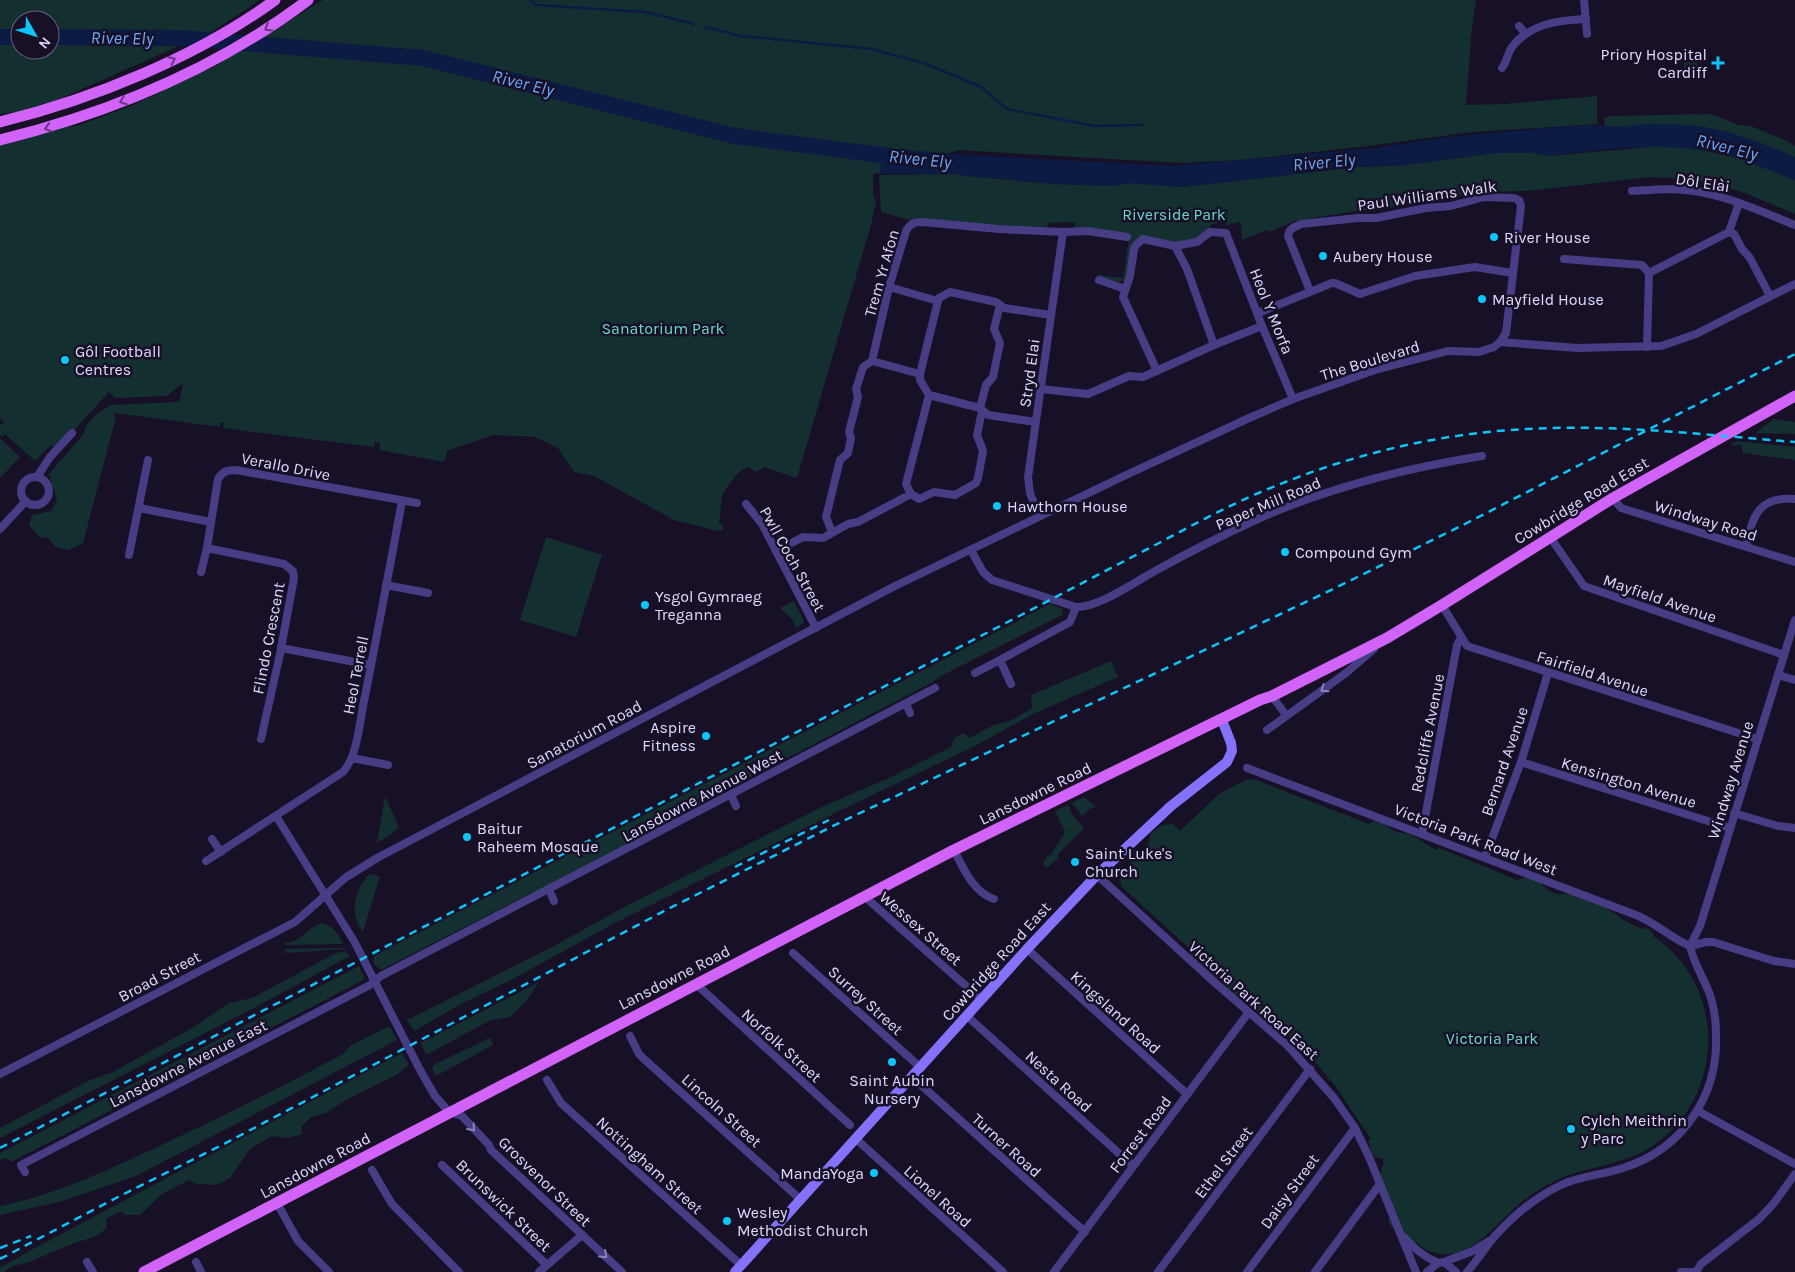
<svg xmlns="http://www.w3.org/2000/svg" width="1795" height="1272" font-family="Karla,sans-serif">
	<rect width="100%" height="100%" fill="#171027"/>
	<g fill="#142f30" fill-rule="evenodd">
		<path d="M0,0H260L215,30L35,110L0,114ZM20,20H50V50H20Z"/>
		<path d="M323,0H1476L1472,27L1466,105L1505,104L1597,96V124L1472,132L1360,147L1240,160L1180,163L958,150L905,169L873,174V194L876,201L871,225L797,478L764,467L757,472L747,467C737,472 728,485 723,494C721,497 720,517 719,523L723,526V530L718,531L674,520L594,476L574,472L558,448L535,437L493,435L447,451L444,462L379,450L380,443L375,442L374,447L223,428L224,423L220,422V427L115,413L114,417H116L83,543L69,550L55,547L49,538L39,537L29,525L32,515L51,511L57,501L49,474L83,435C86,421 99,411 111,405L179,402L183,383L167,396L115,398L109,392L76,428L55,447L50,446L35,461L5,434L2,437L0,434V426L4,422L0,418V140L47,128L77,126L133,105L211,68Z"/>
		<polygon points="1684,62 1697,62 1698,78 1685,79"/>
		<polygon points="1712,114 1738,125 1751,126 1787,141 1795,146 1795,164 1605,128 1604,119 1609,116"/>
		<path d="M1660,146L1697,149L1739,158L1795,180V214L1743,192L1688,179L1651,177L1527,191L1476,192L1377,210L1356,211L1295,221L1270,232L1267,230L1242,240L1241,222L1226,225L1225,221L1210,225V228C1205,231 1203,235 1198,238C1182,247 1162,240 1146,235L1142,238L1126,279L1120,282L1099,277L1098,285V275L1123,278L1130,234L1094,228H1075V222L1050,223L1048,221L1047,227L986,225L919,218L910,220L881,212L879,175L958,174L968,176L1054,184L1112,186L1130,183L1182,187L1358,167L1405,165L1494,153H1535L1550,156Z"/>
		<polygon points="1774,419 1795,422 1795,434 1755,433"/>
		<polygon points="0,438 20,457 0,478"/>
		<polygon points="1736,441 1795,447 1795,460 1743,453 1741,445 1731,445"/>
		<polygon points="546,537 602,555 576,637 520,620"/>
		<polygon points="794,601 804,621 801,625 796,628 792,619 780,608"/>
		<polygon points="1050,604 1063,609 1062,615 941,676 931,683 726,790 539,892 533,892 381,970 374,964 374,956"/>
		<polygon points="1111,661 1118,677 1035,713 975,746 837,812 613,924 511,980 463,1003 414,1031 407,1020 552,947 626,906 826,805 889,778 951,747 954,738 964,733 969,738 994,725 1012,720 1032,708 1031,695"/>
		<path d="M1248,779L1256,780L1369,824L1374,821C1382,822 1386,825 1393,830C1397,833 1403,832 1408,834C1418,837 1427,846 1437,850L1439,848L1517,880C1537,873 1539,886 1554,893C1560,896 1563,893 1569,894C1578,894 1590,900 1598,904C1616,911 1629,929 1649,929L1653,933V936C1667,946 1679,957 1688,971C1727,1031 1708,1114 1646,1150C1618,1166 1582,1167 1553,1182C1541,1188 1529,1196 1518,1205C1498,1222 1471,1259 1441,1254C1435,1253 1428,1251 1423,1248C1421,1246 1419,1244 1417,1243C1413,1241 1405,1239 1399,1237L1389,1223V1213C1386,1201 1376,1172 1384,1163L1382,1158C1371,1159 1371,1149 1368,1141L1371,1139L1336,1087L1311,1057L1271,1019L1264,1021C1258,1016 1256,1009 1250,1003L1241,1002L1236,995L1224,988L1223,978L1222,977L1213,981L1190,959L1191,950L1121,886L1120,876L1124,870L1148,845L1150,834L1162,825L1173,824L1180,831L1220,793Z"/>
		<polygon points="385,796 399,827 394,832 377,843"/>
		<polygon points="1084,797 1095,806 1094,808 1092,807 1082,816 1072,803"/>
		<polygon points="1068,805 1072,814 1084,828 1057,855 1059,857 1047,868 1043,864 1048,855 1050,856 1065,832 1055,811"/>
		<path d="M369,874L380,876L363,932C348,914 355,890 369,874Z"/>
		<path d="M322,923C334,926 338,934 343,944L285,945V943C300,943 308,927 322,923Z"/>
		<polygon points="345,948 347,949 286,953 284,949"/>
		<polygon points="346,951 350,956 254,1008 0,1138 0,1128 88,1081 113,1072 192,1028 229,1003 252,998 336,953"/>
		<polygon points="359,966 365,979 325,1000 11,1162 9,1159 4,1158 0,1161 0,1153"/>
		<polygon points="539,982 527,1000 510,1017 489,1021 426,1055 421,1043"/>
		<path d="M390,1026L397,1040L136,1176L59,1202L0,1215V1206C54,1195 103,1172 153,1149C217,1119 280,1088 343,1054L351,1045Z"/>
		<polygon points="490,1038 493,1045 436,1076 432,1068 435,1064"/>
		<polygon points="402,1053 409,1065 396,1075 344,1101 326,1113 311,1117 301,1127 302,1134 288,1138 272,1136 250,1149 230,1178 217,1185 197,1184 189,1180 162,1194 140,1215 125,1215 121,1211 106,1219 107,1228 96,1236 69,1245 27,1263 12,1266 4,1272 0,1272 0,1268 33,1249"/>
	</g>
	<path fill="#0c1b44" d="M1646,124C1659,124 1672,124 1684,125C1722,127 1761,142 1795,157V180C1776,173 1757,163 1737,158C1676,140 1613,148 1550,156L1535,153H1494L1405,165L1358,167L1182,187L1130,183L1112,186L1054,184L968,176L958,174H880L882,148L967,155L1171,166L1376,148L1449,137L1569,126L1599,125L1618,127Z"/>
	<g fill="none" stroke-linecap="round" stroke-linejoin="round">
		<g stroke="#0c1b44" stroke-width="2.5">
			<polyline points="530,0 536,5 646,12 694,24"/>
			<polyline points="706,27 741,36 871,49 924,63 981,87 1007,109 1095,126 1142,125"/>
		</g>
		<g stroke="#0c1b44" stroke-width="16">
			<polyline points="0,37 20,37"/>
			<polyline points="50,37 182,38 423,58 735,136 903,158"/>
		</g>
		<g stroke="#473d84" stroke-width="8">
			<polyline points="1584,0 1587,34"/>
			<polyline points="1519,26 1526,34"/>
			<path d="M1502,68C1507,62 1507,54 1512,47C1530,24 1558,20 1586,19"/>
			<path d="M1632,191C1649,190 1668,188 1686,190C1724,194 1760,211 1795,225"/>
			<polyline points="1739,203 1729,232 1734,234 1742,249 1750,258 1770,296"/>
			<polyline points="1175,246 1197,242 1210,232 1226,233 1262,326 1293,399"/>
			<polyline points="1564,259 1642,265 1649,273 1647,347"/>
			<polyline points="1649,273 1729,232"/>
			<polyline points="1099,280 1125,289"/>
			<polyline points="889,287 938,301 939,298 950,292 996,302 1004,308 1051,315"/>
			<path d="M1310,291L1288,236C1289,228 1295,227 1301,224L1358,218H1376L1426,208L1451,206L1484,197L1514,198L1519,200L1521,206L1506,333L1500,342"/>
			<polyline points="1258,313 1332,283 1335,283 1360,294 1415,276 1475,267 1513,273"/>
			<polyline points="872,361 920,374 920,380 929,395 980,408 988,415 1036,422"/>
			<polyline points="1157,371 1123,297 1130,276 1134,249 1136,245 1143,239 1175,246 1187,269 1214,345"/>
			<polyline points="920,374 938,301"/>
			<polyline points="1041,389 1088,394 1129,376 1143,377 1214,345 1262,326"/>
			<polyline points="980,408 986,385 993,377 1000,343 994,329 1000,305"/>
			<polyline points="37,477 50,457 72,433"/>
			<circle cx="35" cy="491" r="14"/>
			<polyline points="911,494 906,484 929,395"/>
			<polyline points="1613,498 1621,508 1795,562"/>
			<polyline points="746,504 762,524 816,628"/>
			<polyline points="139,508 211,522"/>
			<polyline points="1039,516 1030,493 1028,477 1063,232"/>
			<polyline points="0,529 26,501"/>
			<path d="M832,532L826,517L840,460L848,453L851,438L849,432L858,397L856,389L863,367L872,361L889,287L906,231C910,224 914,222 922,222L999,229L1063,232L1088,231L1127,237"/>
			<polyline points="1550,537 1584,586 1784,655"/>
			<path d="M1746,546C1753,516 1758,496 1795,499"/>
			<polyline points="207,548 284,564 293,571 294,578 280,654 261,739"/>
			<path d="M971,550L983,572L992,580L1076,607C1098,608 1135,582 1155,571C1189,552 1225,534 1260,518C1331,487 1406,468 1482,456"/>
			<polyline points="776,551 803,537 823,538 848,524 858,522 911,494 919,499 934,492 955,495 976,483 978,478 983,451 977,435 982,411"/>
			<polyline points="129,555 148,460"/>
			<path d="M201,572L207,548L218,479C223,471 227,470 236,470L417,503"/>
			<polyline points="386,585 428,593"/>
			<polyline points="1442,605 1467,646 1757,739"/>
			<polyline points="281,648 371,665"/>
			<polyline points="975,673 1000,660"/>
			<polyline points="1778,675 1795,680"/>
			<polyline points="1011,684 1000,660 1070,622 1076,607"/>
			<polyline points="1272,696 1286,715"/>
			<polyline points="906,704 910,713"/>
			<polyline points="1267,730 1346,673 1374,649"/>
			<polyline points="352,758 388,765"/>
			<polyline points="1521,762 1730,828"/>
			<path d="M1247,768L1636,915C1656,923 1671,938 1690,946"/>
			<polyline points="731,795 736,806"/>
			<polyline points="1734,813 1778,826 1795,828"/>
			<polyline points="276,816 354,941 419,1068 435,1096 449,1112 462,1116 489,1145 491,1150 622,1272"/>
			<polyline points="1422,834 1457,645 1461,638"/>
			<polyline points="212,839 221,852"/>
			<path d="M954,850C963,868 973,892 994,899"/>
			<polyline points="1485,857 1521,762 1548,673"/>
			<path d="M206,861L343,772C358,756 360,718 365,696C378,631 390,566 402,501"/>
			<polyline points="1097,875 1213,981 1288,1046 1334,1098 1355,1128 1369,1157 1416,1272"/>
			<polyline points="549,890 554,901"/>
			<polyline points="864,896 982,1000"/>
			<polyline points="1690,946 1700,926 1795,620"/>
			<polyline points="1690,946 1706,942 1713,942 1774,961 1795,964"/>
			<polyline points="1027,949 1187,1094"/>
			<polyline points="793,953 921,1068"/>
			<polyline points="696,984 850,1125"/>
			<polyline points="967,1016 1133,1166"/>
			<polyline points="630,1036 639,1054 644,1059 801,1200"/>
			<polyline points="0,1074 295,922 345,878 377,858 895,586 1124,476 1247,419 1293,399 1375,370 1448,351 1479,352 1494,347 1500,342 1577,348 1661,346 1696,334 1795,284"/>
			<polyline points="912,1077 1085,1232"/>
			<polyline points="547,1080 561,1103 741,1265"/>
			<polyline points="1698,1111 1795,1164"/>
			<polyline points="856,1139 1003,1272"/>
			<polyline points="442,1165 547,1265"/>
			<polyline points="372,1170 392,1204 459,1272"/>
			<polyline points="25,1172 21,1165 370,985 381,976 935,688"/>
			<polyline points="277,1203 298,1241 329,1272"/>
			<path d="M1405,1238C1414,1249 1425,1257 1438,1263"/>
			<polyline points="87,1262 93,1272"/>
			<polyline points="196,1262 201,1272"/>
			<polyline points="1444,1262 1473,1251 1489,1241"/>
			<polyline points="539,1272 582,1235"/>
			<polyline points="1054,1272 1249,1012"/>
			<polyline points="1158,1272 1310,1069"/>
			<polyline points="1247,1272 1355,1128"/>
			<polyline points="1315,1272 1380,1184"/>
			<polyline points="1427,1272 1438,1263 1444,1262 1456,1272"/>
			<path d="M1467,1272C1477,1261 1485,1248 1495,1236C1513,1216 1536,1197 1561,1185C1580,1176 1602,1175 1623,1168C1683,1149 1719,1095 1716,1033C1716,1020 1714,1007 1710,995C1704,978 1694,965 1690,946"/>
			<polyline points="1681,1272 1697,1272"/>
			<polyline points="1696,1272 1701,1264 1759,1219 1774,1203 1795,1174"/>
		</g>
		<polyline stroke="#8472fa" stroke-width="10" points="735,1272 1027,949 1097,875 1171,806 1227,762 1232,751 1231,743 1222,720"/>
		<g stroke="#d163f9" stroke-width="11">
			<path d="M0,122C93,99 197,57 275,0"/>
			<path d="M0,140C109,113 218,68 308,0"/>
			<polyline points="144,1272 954,850 1260,700 1272,696 1387,638 1442,605 1613,498 1795,396"/>
		</g>
		<g stroke="#0bc6f6" stroke-width="2.5" stroke-dasharray="8 6" stroke-linecap="butt">
			<polyline points="735,867 829,820"/>
			<path d="M0,1148L1159,543C1198,522 1237,501 1278,485C1356,453 1443,433 1527,429C1616,424 1706,435 1795,442"/>
			<polyline points="0,1248 31,1236"/>
			<polyline points="0,1259 118,1197 222,1145 668,909 841,822 1325,593 1465,524 1795,354"/>
		</g>
	</g>
	<defs><path id="oneway-chevron" d="M-2-3.5L2.5 0L-2 3.5" fill="none" stroke-width="1.6" stroke-linecap="round" stroke-linejoin="round" transform="scale(1.25)"/></defs>
	<g stroke="#6b3586">
		<use href="#oneway-chevron" transform="translate(268 28) rotate(148)"/>
		<use href="#oneway-chevron" transform="translate(172 60) rotate(-24)"/>
		<use href="#oneway-chevron" transform="translate(123 101) rotate(160)"/>
		<use href="#oneway-chevron" transform="translate(48 128) rotate(163)"/>
	</g>
	<g stroke="#8c83bb">
		<use href="#oneway-chevron" transform="translate(1324 689) rotate(145)"/>
		<use href="#oneway-chevron" transform="translate(472 1128) rotate(48)"/>
		<use href="#oneway-chevron" transform="translate(604 1255) rotate(43)"/>
	</g>
	<g fill="#0bc6f6" stroke="#171027" stroke-width="2">
		<path d="M1715.5 55.5h5v5h5v5h-5v5h-5v-5h-5v-5h5z"/>
		<circle cx="1494" cy="237" r="5"/>
		<circle cx="1323" cy="256" r="5"/>
		<circle cx="1482" cy="299" r="5"/>
		<circle cx="65" cy="360" r="5"/>
		<circle cx="997" cy="506" r="5"/>
		<circle cx="1285" cy="552" r="5"/>
		<circle cx="645" cy="605" r="5"/>
		<circle cx="706" cy="736" r="5"/>
		<circle cx="467" cy="837" r="5"/>
		<circle cx="1075" cy="862" r="5"/>
		<circle cx="892" cy="1062" r="5"/>
		<circle cx="1571" cy="1129" r="5"/>
		<circle cx="874" cy="1173" r="5"/>
		<circle cx="727" cy="1221" r="5"/>
	</g>
	<g text-anchor="middle" stroke-width="5" stroke-linejoin="round" paint-order="stroke">
		<g font-size="16" fill="#e0d8fe" stroke="#171027" text-anchor="start">
			<text x="1707" y="60" text-anchor="end">Priory Hospital<tspan x="1707" dy="18">Cardiff</tspan></text>
			<text x="1504" y="243">River House</text>
			<text x="1333" y="262">Aubery House</text>
			<text x="1492" y="305">Mayfield House</text>
			<text x="75" y="357">Gôl Football<tspan x="75" dy="18">Centres</tspan></text>
			<text x="1007" y="512">Hawthorn House</text>
			<text x="1295" y="558">Compound Gym</text>
			<text x="655" y="602">Ysgol Gymraeg<tspan x="655" dy="18">Treganna</tspan></text>
			<text x="696" y="733" text-anchor="end">Aspire<tspan x="696" dy="18">Fitness</tspan></text>
			<text x="477" y="834">Baitur<tspan x="477" dy="18">Raheem Mosque</tspan></text>
			<text x="1085" y="859">Saint Luke's<tspan x="1085" dy="18">Church</tspan></text>
			<text x="892" y="1086" text-anchor="middle">Saint Aubin<tspan x="892" dy="18">Nursery</tspan></text>
			<text x="1581" y="1126">Cylch Meithrin<tspan x="1581" dy="18">y Parc</tspan></text>
			<text x="864" y="1179" text-anchor="end">MandaYoga</text>
			<text x="737" y="1218">Wesley<tspan x="737" dy="18">Methodist Church</tspan></text>
		</g>
		<g font-size="16" fill="#e0d8fe" stroke="#171027">
			<text transform="translate(1703 182) rotate(9)" y="6">Dôl Elài</text>
			<text transform="translate(1427 195) rotate(-8)" y="6">Paul Williams Walk</text>
			<text transform="translate(881 273) rotate(-74)" y="6">Trem Yr Afon</text>
			<text transform="translate(1272 311) rotate(68)" y="6">Heol Y Morfa</text>
			<text transform="translate(1370 360) rotate(-17)" y="6">The Boulevard</text>
			<text transform="translate(1029 373) rotate(-82)" y="6">Stryd Elai</text>
			<text transform="translate(286 466) rotate(11)" y="6">Verallo Drive</text>
			<text transform="translate(1581 500) rotate(-31)" y="6">Cowbridge Road East</text>
			<text transform="translate(1268 503) rotate(-23)" y="6">Paper Mill Road</text>
			<text transform="translate(1706 520) rotate(17)" y="6">Windway Road</text>
			<text transform="translate(793 559) rotate(61)" y="6">Pwll Coch Street</text>
			<text transform="translate(1660 598) rotate(19)" y="6">Mayfield Avenue</text>
			<text transform="translate(268 638) rotate(-79)" y="6">Flindo Crescent</text>
			<text transform="translate(1593 673) rotate(18)" y="6">Fairfield Avenue</text>
			<text transform="translate(355 675) rotate(-79)" y="6">Heol Terrell</text>
			<text transform="translate(1427 733) rotate(-79)" y="6">Redcliffe Avenue</text>
			<text transform="translate(584 734) rotate(-28)" y="6">Sanatorium Road</text>
			<text transform="translate(1504 761) rotate(-71)" y="6">Bernard Avenue</text>
			<text transform="translate(1730 780) rotate(-73)" y="6">Windway Avenue</text>
			<text transform="translate(1629 782) rotate(17)" y="6">Kensington Avenue</text>
			<text transform="translate(1035 793) rotate(-26)" y="6">Lansdowne Road</text>
			<text transform="translate(702 795) rotate(-28)" y="6">Lansdowne Avenue West</text>
			<text transform="translate(1476 839) rotate(21)" y="6">Victoria Park Road West</text>
			<text transform="translate(921 928) rotate(41)" y="6">Wessex Street</text>
			<text transform="translate(996 961) rotate(-48)" y="6">Cowbridge Road East</text>
			<text transform="translate(159 976) rotate(-28)" y="6">Broad Street</text>
			<text transform="translate(674 977) rotate(-27)" y="6">Lansdowne Road</text>
			<text transform="translate(866 1000) rotate(42)" y="6">Surrey Street</text>
			<text transform="translate(1254 1000) rotate(42)" y="6">Victoria Park Road East</text>
			<text transform="translate(1116 1012) rotate(42)" y="6">Kingsland Road</text>
			<text transform="translate(782 1045) rotate(42)" y="6">Norfolk Street</text>
			<text transform="translate(188 1063) rotate(-27)" y="6">Lansdowne Avenue East</text>
			<text transform="translate(1059 1081) rotate(42)" y="6">Nesta Road</text>
			<text transform="translate(722 1110) rotate(42)" y="6">Lincoln Street</text>
			<text transform="translate(1140 1134) rotate(-53)" y="6">Forrest Road</text>
			<text transform="translate(1007 1145) rotate(42)" y="6">Turner Road</text>
			<text transform="translate(1223 1162) rotate(-53)" y="6">Ethel Street</text>
			<text transform="translate(315 1165) rotate(-28)" y="6">Lansdowne Road</text>
			<text transform="translate(650 1165) rotate(42)" y="6">Nottingham Street</text>
			<text transform="translate(545 1181) rotate(44)" y="6">Grosvenor Street</text>
			<text transform="translate(1289 1191) rotate(-54)" y="6">Daisy Street</text>
			<text transform="translate(938 1196) rotate(42)" y="6">Lionel Road</text>
			<text transform="translate(504 1205) rotate(44)" y="6">Brunswick Street</text>
		</g>
		<g font-size="16" fill="#65dcca" stroke="#171027">
			<text x="1174" y="220">Riverside Park</text>
			<text x="663" y="334">Sanatorium Park</text>
			<text x="1492" y="1044">Victoria Park</text>
		</g>
		<g font-size="18" font-style="italic" fill="#69a8fa" stroke="#171027">
			<text transform="translate(122 38) rotate(1)" y="6">River Ely</text>
			<text transform="translate(523 83) rotate(14)" y="6">River Ely</text>
			<text transform="translate(1727 147) rotate(14)" y="6">River Ely</text>
			<text transform="translate(920 159) rotate(6)" y="6">River Ely</text>
			<text transform="translate(1324 162) rotate(-5)" y="6">River Ely</text>
		</g>
	</g>
	<g transform="translate(35 35) rotate(129)"><circle r="24" fill="#171027" stroke="#67607d"/>
	<path d="M0-4L9 19L0 12L-9 19Z" fill="#0bc6f6"/>
	<text y="-8" font-size="14" font-weight="bold" text-anchor="middle" fill="#e0d8fe">N</text>
	</g>
</svg>
